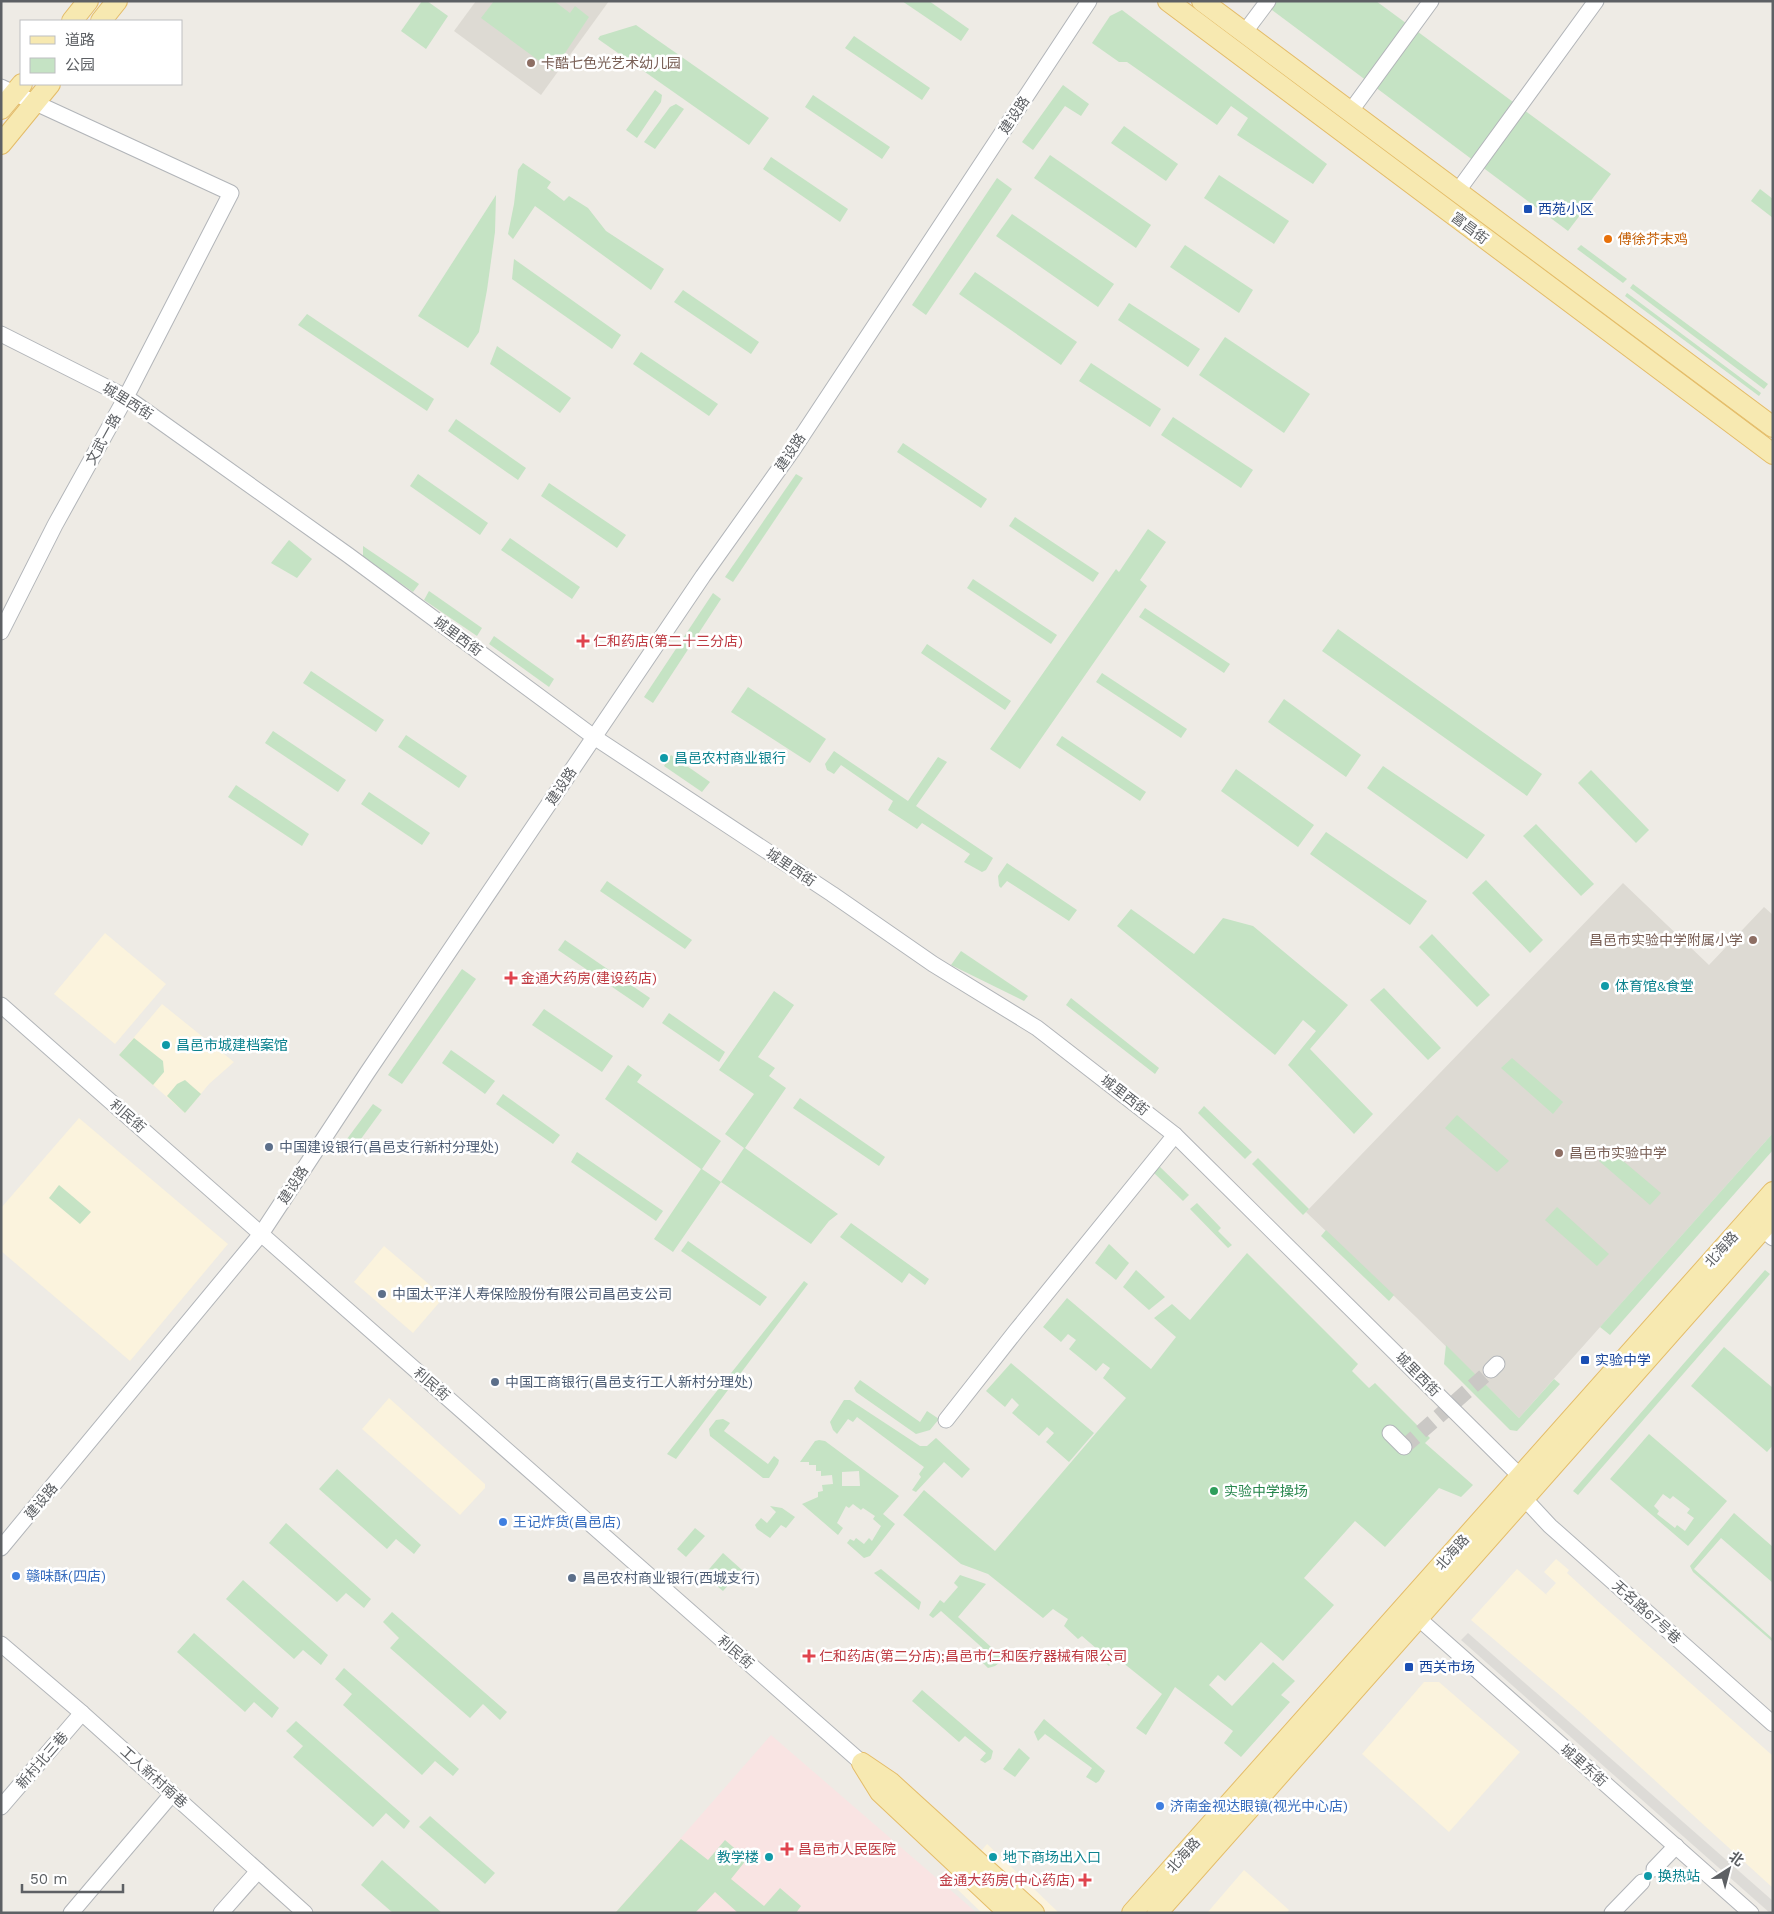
<svg xmlns="http://www.w3.org/2000/svg" width="1774" height="1914" font-family="'Work Sans','Noto Sans SC',sans-serif">
	<rect width="100%" height="100%" fill="#eeebe5"/>
	<g fill="#fbf3dd">
		<polygon points="105,933 166,984 115,1044 54,994"/>
		<polygon points="162,1004 234,1062 209,1084 185,1113 119,1055"/>
		<polygon points="79,1118 228,1244 130,1361 1,1251 1,1208"/>
		<polygon points="384,1246 444,1297 413,1333 354,1282"/>
		<polygon points="389,1398 485,1484 485,1488 460,1515 362,1429"/>
		<polygon points="1556,1559 1569,1570 1567,1573 1601,1604 1773,1756 1773,1888 1581,1713 1471,1620 1517,1569 1549,1597 1546,1594 1556,1583 1544,1572"/>
		<polygon points="1424,1682 1439,1682 1520,1752 1449,1832 1362,1754"/>
		<polygon points="987,1844 1006,1862 1059,1913 982,1913 953,1885"/>
		<polygon points="1244,1870 1289,1910 1287,1913 1207,1913"/>
	</g>
	<polygon fill="#dddbd7" points="1468,1633 1773,1901 1773,1913 1770,1913 1461,1640"/>
	<g fill="#dddad3">
		<polygon points="476,1 609,1 541,95 454,31"/>
		<polygon points="1623,883 1709,965 1764,907 1773,915 1773,1133 1519,1418 1416,1317 1306,1212"/>
	</g>
	<polygon fill="#f9e4e3" points="771,1735 977,1913 616,1912"/>
	<g fill="#c5e3c4" fill-rule="evenodd">
		<polygon points="422,1 427,1 448,16 426,49 401,31"/>
		<polygon points="494,1 554,1 570,13 575,6 589,17 553,71 481,18"/>
		<polygon points="902,1 929,1 969,29 961,41"/>
		<polygon points="1260,1 1376,1 1611,174 1568,231"/>
		<polygon points="1122,10 1327,164 1313,184 1237,135 1248,118 1231,106 1217,125 1127,62 1119,62 1092,43 1110,16"/>
		<polygon points="636,25 769,118 749,145 598,39 600,36"/>
		<polygon points="854,36 930,88 922,100 845,48"/>
		<polygon points="1063,85 1089,104 1081,116 1065,106 1033,150 1022,142"/>
		<polygon points="655,90 662,95 661,102 637,138 626,130"/>
		<polygon points="813,95 890,147 882,159 805,107"/>
		<polygon points="676,104 684,109 655,149 644,142 670,107"/>
		<polygon points="1124,126 1178,164 1166,181 1111,143"/>
		<polygon points="1050,155 1151,225 1136,248 1034,178"/>
		<polygon points="771,157 848,209 840,222 763,169"/>
		<polygon points="523,163 551,182 547,188 564,201 569,196 588,208 606,231 664,269 651,290 535,206 513,239 508,234 514,204 518,170"/>
		<polygon points="1219,175 1289,221 1274,244 1204,198"/>
		<polygon points="997,178 1012,189 926,315 912,305"/>
		<polygon points="1760,189 1773,199 1773,218 1751,201"/>
		<polygon points="496,195 495,232 487,290 479,332 468,348 418,316"/>
		<polygon points="1012,214 1114,284 1098,307 996,236"/>
		<polygon points="1185,245 1253,290 1239,313 1170,267"/>
		<polygon points="1581,245 1627,279 1623,283 1577,249"/>
		<polygon points="514,259 621,335 612,349 512,279"/>
		<polygon points="975,272 1077,342 1061,365 959,294"/>
		<polygon points="1633,284 1768,384 1764,389 1630,288"/>
		<polygon points="683,290 759,342 751,354 674,302"/>
		<polygon points="1627,293 1761,393 1759,396 1625,296"/>
		<polygon points="1129,303 1200,349 1188,367 1118,320"/>
		<polygon points="307,314 434,399 427,411 298,325"/>
		<polygon points="1225,337 1310,394 1284,433 1199,375"/>
		<polygon points="497,346 571,398 560,413 490,364"/>
		<polygon points="641,352 718,404 709,416 633,364"/>
		<polygon points="1091,363 1161,409 1150,427 1079,381"/>
		<polygon points="1173,417 1253,470 1241,488 1161,435"/>
		<polygon points="456,419 526,468 518,480 448,431"/>
		<polygon points="903,443 987,499 981,508 897,452"/>
		<polygon points="418,474 488,523 480,535 410,486"/>
		<polygon points="796,474 803,478 733,582 725,577"/>
		<polygon points="549,483 626,535 617,548 541,496"/>
		<polygon points="1015,517 1099,573 1093,582 1009,526"/>
		<polygon points="1148,529 1166,542 1140,580 1147,586 1020,769 990,749 1116,569 1119,572"/>
		<polygon points="510,538 580,587 572,599 501,550"/>
		<polygon points="289,540 312,559 297,578 271,563"/>
		<polygon points="363,546 419,584 413,592 363,557"/>
		<polygon points="973,579 1057,635 1051,644 967,588"/>
		<polygon points="429,591 482,628 477,636 424,600"/>
		<polygon points="713,593 721,599 653,703 644,697"/>
		<polygon points="1145,608 1230,664 1224,673 1139,617"/>
		<polygon points="1338,629 1542,774 1527,796 1322,651"/>
		<polygon points="494,636 554,679 549,687 489,644"/>
		<polygon points="927,644 1011,701 1005,710 921,653"/>
		<polygon points="311,671 384,720 376,732 303,683"/>
		<polygon points="1102,673 1187,729 1181,738 1096,682"/>
		<polygon points="748,687 826,739 810,763 731,712"/>
		<polygon points="1284,699 1361,755 1346,777 1268,722"/>
		<polygon points="273,731 346,780 338,792 265,743"/>
		<polygon points="406,735 467,776 459,788 398,747"/>
		<polygon points="1062,736 1146,792 1140,801 1056,745"/>
		<polygon points="834,751 908,801 938,757 947,762 916,806 993,858 986,870 982,872 964,862 970,854 922,823 917,829 888,810 893,801 841,765 834,774 827,770 825,764"/>
		<polygon points="671,755 710,782 702,792 664,766"/>
		<polygon points="1383,766 1485,835 1467,859 1367,788"/>
		<polygon points="1236,769 1314,825 1298,847 1221,791"/>
		<polygon points="1591,770 1649,830 1636,843 1578,783"/>
		<polygon points="236,785 309,834 302,846 228,797"/>
		<polygon points="369,792 430,833 422,845 361,804"/>
		<polygon points="1536,824 1594,884 1581,896 1523,836"/>
		<polygon points="1326,832 1427,901 1410,925 1310,854"/>
		<polygon points="1007,863 1077,910 1069,921 1007,881 1001,888 999,886 998,876"/>
		<polygon points="1486,880 1543,940 1530,953 1472,893"/>
		<polygon points="607,881 692,940 685,949 600,891"/>
		<polygon points="1131,909 1194,954 1223,918 1253,926 1348,1005 1310,1049 1373,1114 1354,1134 1288,1065 1316,1031 1303,1020 1275,1055 1117,926"/>
		<polygon points="1432,934 1490,995 1477,1007 1419,947"/>
		<polygon points="565,940 650,998 643,1008 558,950"/>
		<polygon points="961,951 1028,996 1024,1001 951,965"/>
		<polygon points="462,969 476,979 402,1084 388,1075"/>
		<polygon points="1384,988 1441,1048 1428,1060 1370,1000"/>
		<polygon points="774,991 794,1005 758,1057 775,1068 769,1076 786,1088 745,1148 838,1214 829,1221 811,1244 721,1182 673,1252 654,1239 701,1169 605,1099 628,1065 642,1075 637,1082 721,1141 702,1169 721,1182 744,1148 725,1134 754,1094 719,1070"/>
		<polygon points="1071,998 1159,1068 1155,1074 1066,1005"/>
		<polygon points="544,1009 613,1056 602,1072 532,1025"/>
		<polygon points="669,1013 725,1052 719,1062 662,1023"/>
		<polygon points="134,1038 163,1061 164,1072 153,1085 119,1055"/>
		<polygon points="451,1050 495,1081 485,1094 442,1063"/>
		<polygon points="1512,1058 1563,1102 1553,1114 1501,1068"/>
		<polygon points="185,1080 201,1094 185,1113 167,1096 177,1084"/>
		<polygon points="503,1094 560,1135 553,1144 496,1104"/>
		<polygon points="800,1098 885,1157 879,1166 793,1108"/>
		<polygon points="373,1104 382,1110 350,1154 341,1147"/>
		<polygon points="1204,1106 1252,1152 1245,1159 1198,1113"/>
		<polygon points="1457,1115 1509,1161 1497,1172 1445,1128"/>
		<polygon points="1773,1133 1773,1150 1610,1335 1600,1327"/>
		<polygon points="1609,1149 1661,1193 1650,1205 1599,1161"/>
		<polygon points="577,1152 663,1211 656,1221 571,1162"/>
		<polygon points="1258,1158 1309,1209 1303,1215 1252,1164"/>
		<polygon points="1159,1166 1189,1195 1183,1201 1153,1172"/>
		<polygon points="59,1185 91,1212 80,1224 49,1198"/>
		<polygon points="1197,1203 1221,1228 1218,1231 1232,1245 1228,1248 1190,1209"/>
		<polygon points="1557,1207 1609,1254 1597,1266 1545,1220"/>
		<polygon points="851,1223 929,1279 925,1285 909,1273 902,1283 840,1237"/>
		<polygon points="1326,1230 1394,1295 1389,1301 1321,1236"/>
		<polygon points="688,1241 767,1297 760,1306 681,1251"/>
		<polygon points="1109,1244 1129,1263 1116,1280 1095,1263"/>
		<polygon points="1247,1253 1358,1364 1352,1371 1369,1388 1375,1383 1430,1438 1425,1443 1473,1485 1461,1497 1439,1488 1385,1547 1355,1521 1304,1578 1334,1605 1283,1661 1261,1642 1225,1681 1218,1675 1209,1685 1232,1706 1273,1662 1295,1681 1281,1695 1290,1702 1241,1757 1224,1743 1233,1731 1175,1687 1146,1735 1136,1728 1162,1694 1117,1658 1109,1666 1095,1653 1097,1649 1082,1636 1078,1639 1064,1626 1068,1619 1053,1609 1043,1618 988,1574 961,1564 903,1515 924,1490 995,1551 1126,1398 1103,1378 1110,1368 1103,1363 1096,1371 1069,1349 1076,1340 1068,1334 1061,1342 1043,1327 1067,1298 1151,1369 1176,1337 1154,1318 1172,1304 1190,1320"/>
		<polygon points="1136,1270 1165,1297 1149,1310 1123,1287"/>
		<polygon points="1765,1270 1770,1274 1578,1495 1573,1491"/>
		<polygon points="804,1281 808,1284 676,1459 667,1454"/>
		<polygon points="1446,1345 1519,1418 1554,1379 1560,1384 1517,1431 1510,1430 1444,1364"/>
		<polygon points="1724,1347 1773,1388 1773,1445 1767,1452 1691,1386"/>
		<polygon points="1011,1363 1094,1433 1069,1462 1046,1442 1054,1433 1047,1427 1039,1436 1012,1413 1019,1405 1012,1398 1005,1407 986,1391"/>
		<polygon points="860,1380 920,1422 927,1411 939,1419 930,1430 916,1434 856,1392 854,1388"/>
		<polygon points="844,1400 850,1400 920,1446 927,1446 936,1438 970,1469 962,1478 944,1462 916,1492 912,1490 921,1477 919,1474 924,1467 857,1417 853,1422 848,1419 837,1434 833,1430 830,1422"/>
		<polygon points="723,1419 730,1423 724,1431 768,1464 774,1456 779,1460 778,1464 769,1478 763,1478 710,1436 709,1429 716,1420"/>
		<path d="M1649,1434L1727,1501L1688,1546L1610,1479ZM1663,1494L1670,1499L1673,1496L1690,1509L1687,1513L1694,1518L1685,1531L1677,1525L1675,1528L1657,1514L1659,1511L1654,1506Z"/>
		<path d="M819,1440L825,1441L899,1496L883,1514L895,1524L870,1556L864,1558L847,1543L850,1539L854,1541L856,1538L864,1544L869,1538L872,1541L881,1526L873,1519L875,1516L863,1508L861,1510L853,1504L849,1508L846,1506L837,1523L843,1528L838,1535L802,1504L818,1497V1492L823,1491L822,1485L833,1484L832,1475L821,1476V1471H816V1465H809V1462H800L815,1441ZM859,1471L860,1486H842V1472Z"/>
		<polygon points="337,1469 421,1545 414,1554 396,1539 387,1549 319,1489"/>
		<polygon points="770,1506 782,1508 795,1517 786,1528 781,1525 770,1538 757,1529 755,1525 761,1518 767,1523 776,1512"/>
		<polygon points="1734,1513 1773,1547 1773,1583 1721,1538 1694,1569 1773,1639 1773,1642 1693,1572 1690,1566"/>
		<polygon points="286,1523 371,1599 364,1608 346,1593 337,1602 269,1543"/>
		<polygon points="695,1528 705,1536 686,1557 677,1549"/>
		<polygon points="723,1553 742,1570 723,1591 704,1575"/>
		<polygon points="881,1569 921,1602 919,1610 874,1573"/>
		<polygon points="960,1575 986,1584 958,1617 1002,1657 1003,1660 995,1666 988,1668 979,1659 986,1651 941,1611 933,1618 929,1615 940,1600 944,1603 958,1587 954,1583"/>
		<polygon points="243,1580 328,1655 321,1665 303,1650 294,1659 226,1599"/>
		<polygon points="392,1612 507,1712 500,1720 483,1704 470,1718 390,1648 399,1638 383,1622"/>
		<polygon points="194,1633 279,1708 272,1718 254,1702 245,1712 177,1652"/>
		<polygon points="344,1668 459,1769 453,1776 435,1761 422,1775 343,1705 352,1694 335,1679"/>
		<polygon points="922,1690 993,1751 991,1759 985,1763 980,1760 986,1753 965,1736 959,1742 912,1701"/>
		<polygon points="1044,1719 1105,1771 1099,1781 1096,1783 1086,1777 1092,1768 1045,1734 1038,1741 1034,1732"/>
		<polygon points="296,1721 410,1821 404,1829 386,1813 373,1827 293,1757 303,1746 286,1731"/>
		<polygon points="1019,1748 1030,1758 1015,1777 1003,1769"/>
		<polygon points="430,1816 495,1873 485,1884 419,1827"/>
		<polygon points="681,1839 708,1860 725,1840 747,1859 731,1879 764,1906 780,1888 801,1906 796,1913 738,1913 715,1892 695,1913 616,1912"/>
		<polygon points="382,1860 442,1913 393,1913 361,1885"/>
	</g>
	<g fill="none" stroke-linecap="round" stroke-linejoin="round">
		<polyline stroke="#cac8c5" stroke-width="15" stroke-dasharray="15 8" stroke-linecap="butt" points="1404,1447 1491,1370"/>
		<g stroke="#b2b5b9" stroke-width="17">
			<g id="minor">
				<polyline points="1244,33 1268,1"/>
				<polyline points="1,87 231,193 126,397 55,525 1,632"/>
				<polyline points="1350,112 1431,1"/>
				<polyline points="1457,192 1596,1"/>
				<polyline points="1,334 126,397 348,555 594,737 832,894 933,964 1037,1028 1175,1135 1520,1476"/>
				<polyline points="1,1005 862,1763"/>
				<polyline points="1754,1222 1773,1238"/>
				<polyline points="1491,1370 1497,1364"/>
				<polyline points="946,1420 1016,1331 1175,1135"/>
				<polyline points="1390,1433 1404,1447"/>
				<polyline points="1524,1498 1550,1526 1773,1724"/>
				<polyline points="1,1548 261,1234 367,1073 703,576 792,451 1089,1"/>
				<polyline points="1418,1618 1751,1913"/>
				<polyline points="1,1644 82,1713 305,1913"/>
				<polyline points="1,1807 82,1713"/>
				<polyline points="1654,1869 1676,1846"/>
				<polyline points="71,1913 172,1794"/>
				<polyline points="221,1913 258,1871"/>
				<polyline points="1612,1913 1642,1882"/>
			</g>
		</g>
		<g stroke="#e4bc68" stroke-width="22">
			<g id="major">
				<polyline points="1168,1 1773,454"/>
				<polyline points="1202,1 1773,427"/>
				<polyline points="72,21 88,1"/>
				<polyline points="101,21 117,1"/>
				<polyline points="1,109 22,84"/>
				<polyline points="1,144 50,84"/>
				<polyline points="1009,1913 880,1792 862,1763 890,1782 1034,1913"/>
				<polyline points="1132,1913 1773,1192"/>
				<polyline points="1157,1913 1773,1217"/>
			</g>
		</g>
		<use href="#minor" stroke="#fff" stroke-width="15"/>
		<use href="#major" stroke="#f7e9b1" stroke-width="20"/>
	</g>
	<g fill="#8d6e63" stroke="#fff" stroke-width="2">
		<circle cx="531" cy="63" r="5"/>
		<circle cx="1753" cy="940" r="5"/>
		<circle cx="1559" cy="1153" r="5"/>
	</g>
	<g fill="#1a4fb4" stroke="#fff" stroke-width="2">
		<rect x="1523" y="204" width="10" height="10" rx="2.5"/>
		<rect x="1580" y="1355" width="10" height="10" rx="2.5"/>
		<rect x="1404" y="1662" width="10" height="10" rx="2.5"/>
	</g>
	<circle fill="#e8710a" stroke="#fff" stroke-width="2" cx="1608" cy="239" r="5"/>
	<g fill="#e0444e" stroke="#fff" stroke-width="2">
		<path d="M580.5 633.5h5v5h5v5h-5v5h-5v-5h-5v-5h5z"/>
		<path d="M508.5 970.5h5v5h5v5h-5v5h-5v-5h-5v-5h5z"/>
		<path d="M806.5 1648.5h5v5h5v5h-5v5h-5v-5h-5v-5h5z"/>
		<path d="M784.5 1841.5h5v5h5v5h-5v5h-5v-5h-5v-5h5z"/>
		<path d="M1082.5 1872.5h5v5h5v5h-5v5h-5v-5h-5v-5h5z"/>
	</g>
	<g fill="#0f9aa8" stroke="#fff" stroke-width="2">
		<circle cx="664" cy="758" r="5"/>
		<circle cx="1605" cy="986" r="5"/>
		<circle cx="166" cy="1045" r="5"/>
		<circle cx="769" cy="1857" r="5"/>
		<circle cx="993" cy="1857" r="5"/>
		<circle cx="1648" cy="1876" r="5"/>
	</g>
	<g fill="#5c6f8a" stroke="#fff" stroke-width="2">
		<circle cx="269" cy="1147" r="5"/>
		<circle cx="382" cy="1294" r="5"/>
		<circle cx="495" cy="1382" r="5"/>
		<circle cx="572" cy="1578" r="5"/>
	</g>
	<circle fill="#2e9e5b" stroke="#fff" stroke-width="2" cx="1214" cy="1491" r="5"/>
	<g fill="#3f7fe0" stroke="#fff" stroke-width="2">
		<circle cx="503" cy="1522" r="5"/>
		<circle cx="16" cy="1576" r="5"/>
		<circle cx="1160" cy="1806" r="5"/>
	</g>
	<g text-anchor="middle" stroke-width="5" stroke-linejoin="round" paint-order="stroke">
		<g font-size="14" fill="#785e54" stroke="#fff" text-anchor="start">
			<text x="541" y="68">卡酷七色光艺术幼儿园</text>
			<text x="1743" y="945" text-anchor="end">昌邑市实验中学附属小学</text>
			<text x="1569" y="1158">昌邑市实验中学</text>
		</g>
		<g font-size="14" fill="#5d6064" stroke="#fff">
			<text transform="translate(1014 115) rotate(-56)" y="5">建设路</text>
			<text transform="translate(1470 228) rotate(37)" y="5">富昌街</text>
			<text transform="translate(128 401) rotate(32)" y="5">城里西街</text>
			<text transform="translate(103 439) rotate(-61)" y="5">文武一路</text>
			<text transform="translate(790 452) rotate(-56)" y="5">建设路</text>
			<text transform="translate(458 636) rotate(36)" y="5">城里西街</text>
			<text transform="translate(561 786) rotate(-56)" y="5">建设路</text>
			<text transform="translate(791 867) rotate(34)" y="5">城里西街</text>
			<text transform="translate(1125 1095) rotate(38)" y="5">城里西街</text>
			<text transform="translate(128 1116) rotate(41)" y="5">利民街</text>
			<text transform="translate(293 1185) rotate(-57)" y="5">建设路</text>
			<text transform="translate(1721 1249) rotate(-48)" y="5">北海路</text>
			<text transform="translate(1418 1374) rotate(45)" y="5">城里西街</text>
			<text transform="translate(432 1384) rotate(41)" y="5">利民街</text>
			<text transform="translate(41 1501) rotate(-50)" y="5">建设路</text>
			<text transform="translate(1452 1552) rotate(-48)" y="5">北海路</text>
			<text transform="translate(1647 1612) rotate(42)" y="5">无名路67号巷</text>
			<text transform="translate(736 1652) rotate(41)" y="5">利民街</text>
			<text transform="translate(42 1760) rotate(-49)" y="5">新村北三巷</text>
			<text transform="translate(1584 1765) rotate(41)" y="5">城里东街</text>
			<text transform="translate(154 1777) rotate(42)" y="5">工人新村南巷</text>
			<text transform="translate(1183 1855) rotate(-48)" y="5">北海路</text>
		</g>
		<g font-size="14" fill="#164399" stroke="#fff" text-anchor="start">
			<text x="1538" y="214">西苑小区</text>
			<text x="1595" y="1365">实验中学</text>
			<text x="1419" y="1672">西关市场</text>
		</g>
		<g font-size="14" fill="#c56008" stroke="#fff" text-anchor="start">
			<text x="1618" y="244">傅徐芥末鸡</text>
		</g>
		<g font-size="14" fill="#be3a42" stroke="#fff" text-anchor="start">
			<text x="593" y="646">仁和药店(第二十三分店)</text>
			<text x="521" y="983">金通大药房(建设药店)</text>
			<text x="819" y="1661">仁和药店(第二分店);昌邑市仁和医疗器械有限公司</text>
			<text x="798" y="1854">昌邑市人民医院</text>
			<text x="1075" y="1885" text-anchor="end">金通大药房(中心药店)</text>
		</g>
		<g font-size="14" fill="#0d838f" stroke="#fff" text-anchor="start">
			<text x="674" y="763">昌邑农村商业银行</text>
			<text x="1615" y="991">体育馆&amp;食堂</text>
			<text x="176" y="1050">昌邑市城建档案馆</text>
			<text x="759" y="1862" text-anchor="end">教学楼</text>
			<text x="1003" y="1862">地下商场出入口</text>
			<text x="1658" y="1881">换热站</text>
		</g>
		<g font-size="14" fill="#4e5e75" stroke="#fff" text-anchor="start">
			<text x="279" y="1152">中国建设银行(昌邑支行新村分理处)</text>
			<text x="392" y="1299">中国太平洋人寿保险股份有限公司昌邑支公司</text>
			<text x="505" y="1387">中国工商银行(昌邑支行工人新村分理处)</text>
			<text x="582" y="1583">昌邑农村商业银行(西城支行)</text>
		</g>
		<g font-size="14" fill="#27864d" stroke="#fff" text-anchor="start">
			<text x="1224" y="1496">实验中学操场</text>
		</g>
		<g font-size="14" fill="#366cbe" stroke="#fff" text-anchor="start">
			<text x="513" y="1527">王记炸货(昌邑店)</text>
			<text x="26" y="1581">赣味酥(四店)</text>
			<text x="1170" y="1811">济南金视达眼镜(视光中心店)</text>
		</g>
	</g>
	<rect width="1774" height="1914" fill="none" stroke="#5d6064" stroke-width="5"/>
	<rect x="20" y="20" width="162" height="65" fill="#ffffff" stroke="#bebfc1"/>
	<rect x="30" y="36" width="25" height="8" fill="#f7e9b1" stroke="#bebfc1"/>
	<text x="65" y="45" font-size="15" fill="#5d6064">道路</text>
	<rect x="30" y="58" width="25" height="15" fill="#c5e3c4" stroke="#bebfc1"/>
	<text x="65" y="70" font-size="15" fill="#5d6064">公园</text>
	<g transform="translate(1729 1869) rotate(36)" stroke="#ffffff" stroke-width="4" paint-order="stroke">
	<path d="M0-4L9 19L0 12L-9 19Z" fill="#5d6064"/>
	<text y="-8" font-size="14" font-weight="bold" text-anchor="middle" fill="#5d6064">北</text>
	</g>
	<path d="M22 1884v8h101v-8" fill="none" stroke="#5d6064" stroke-width="2.5"/>
	<text x="30" y="1884" font-size="15" fill="#5d6064" stroke="#ffffff" stroke-width="4" paint-order="stroke">50 m</text>
</svg>
